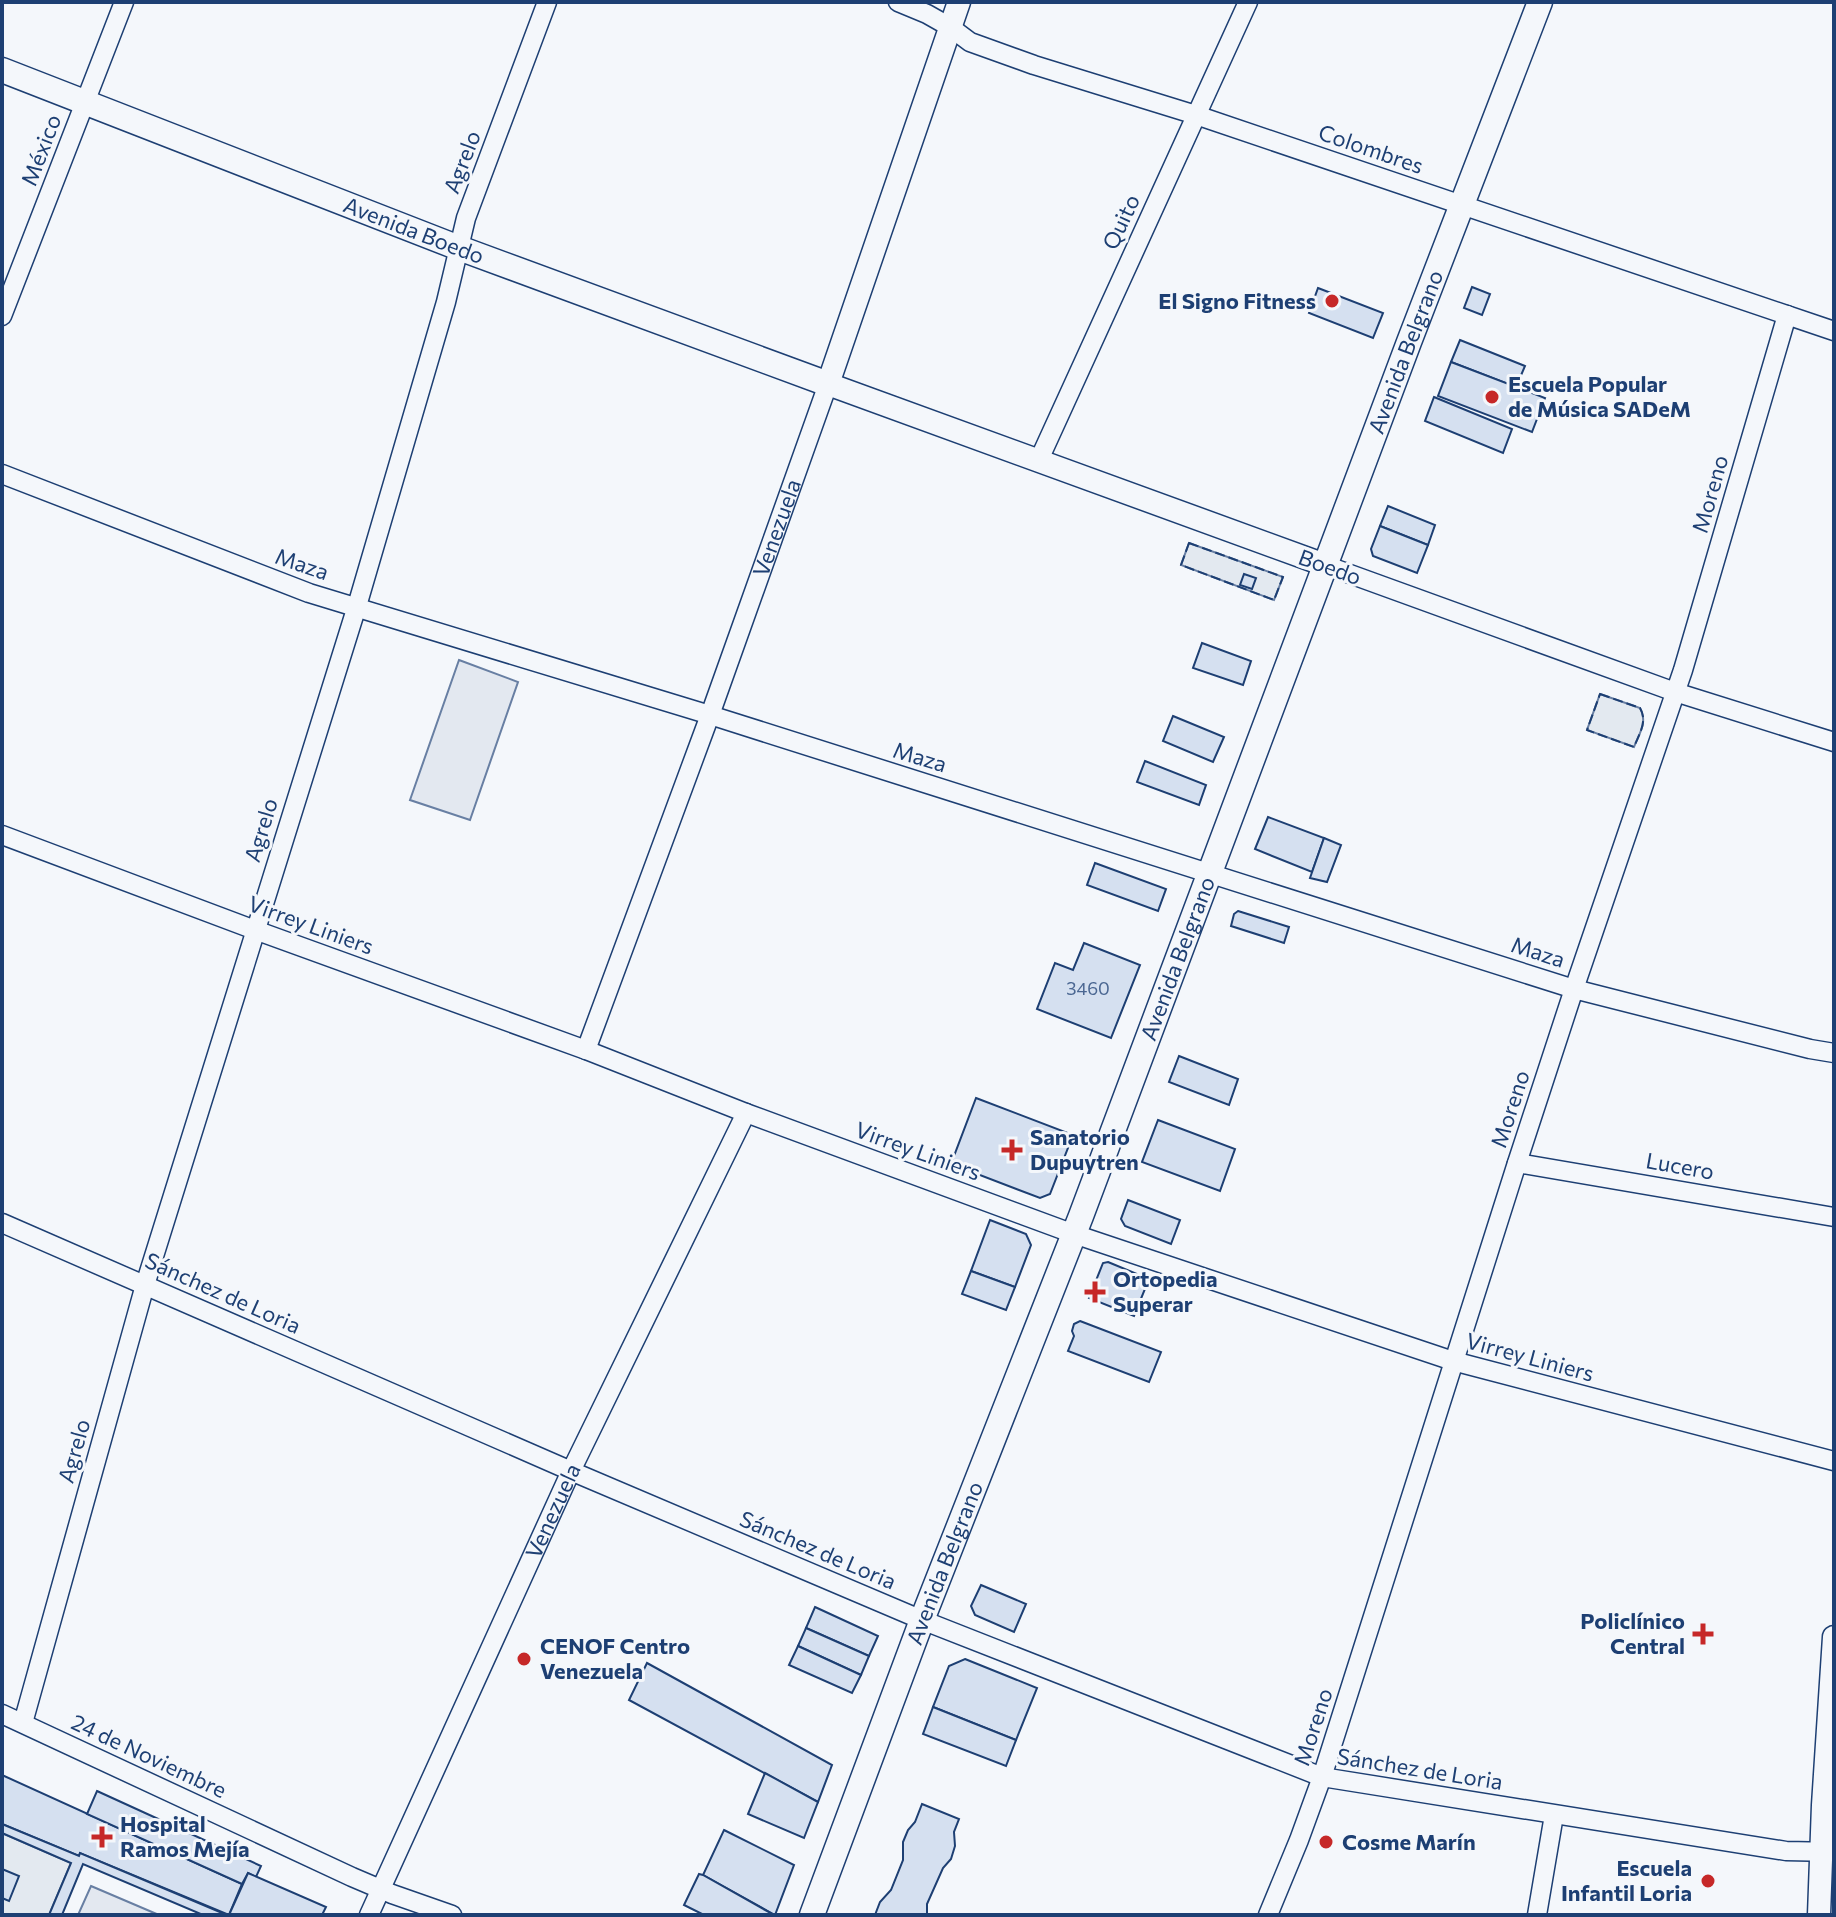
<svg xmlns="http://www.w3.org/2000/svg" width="1836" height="1917" font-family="Commissioner,sans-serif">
	<rect width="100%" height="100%" fill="#f4f7fb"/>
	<g fill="#e3e9f0" stroke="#687fa3" stroke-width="2">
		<polygon points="1189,543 1283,577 1274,600 1181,565"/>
		<path d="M1600,694L1640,708C1648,722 1639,734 1634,747L1587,730Z"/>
		<polygon points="2,1833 71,1863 49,1915 2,1915"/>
	</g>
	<g fill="#e3e8f0" stroke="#687fa3" stroke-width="2">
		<polygon points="459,660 518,682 470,820 410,800"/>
		<polygon points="91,1886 159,1915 78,1915"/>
	</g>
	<g fill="#d5e0f0" stroke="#1d3f73" stroke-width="2">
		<polygon points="1472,287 1490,294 1482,315 1464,308"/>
		<polygon points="1318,288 1383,313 1373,338 1309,313"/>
		<polygon points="1460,340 1525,366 1516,387 1451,362"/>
		<polygon points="1451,362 1545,398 1532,432 1438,396"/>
		<polygon points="1434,397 1512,429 1503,453 1425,421"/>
		<polygon points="1388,506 1435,525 1428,545 1380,526"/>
		<polygon points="1380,526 1428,545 1417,573 1373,556 1371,549"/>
		<polygon points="1244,574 1256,578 1252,589 1240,585"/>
		<polygon points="1202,643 1251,661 1243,685 1193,668"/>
		<polygon points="1173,716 1224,737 1213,762 1163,741"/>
		<polygon points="1145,761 1206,785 1199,805 1137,782"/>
		<polygon points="1268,817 1324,838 1312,872 1255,849"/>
		<polygon points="1324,838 1341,845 1327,882 1310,878"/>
		<polygon points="1095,863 1166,889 1158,911 1087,885"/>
		<polygon points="1238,911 1289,927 1284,943 1231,926 1234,914"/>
		<polygon points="1084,943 1140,965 1111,1038 1037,1009 1055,963 1073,970"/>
		<polygon points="1179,1056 1238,1079 1229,1105 1169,1082"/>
		<polygon points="976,1098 1073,1135 1050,1194 1040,1198 951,1164"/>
		<polygon points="1158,1120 1235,1149 1220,1191 1142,1162"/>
		<polygon points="1128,1200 1180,1220 1171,1244 1125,1226 1121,1219"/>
		<polygon points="990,1220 1026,1234 1031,1245 1015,1287 971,1271"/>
		<polygon points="1108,1262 1149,1279 1134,1316 1089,1298 1103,1263"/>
		<polygon points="971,1271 1015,1287 1006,1310 962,1294"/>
		<polygon points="1080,1321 1161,1352 1149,1382 1068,1351 1074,1336 1072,1331 1074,1324"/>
		<polygon points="981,1585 1026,1604 1014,1632 975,1615 971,1606"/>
		<polygon points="815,1607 878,1636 869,1656 806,1628"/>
		<polygon points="806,1628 869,1656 861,1675 798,1646"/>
		<polygon points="798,1646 861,1675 852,1693 789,1665"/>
		<polygon points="965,1659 1037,1688 1016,1740 933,1707 949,1666"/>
		<polygon points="647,1663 832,1765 818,1802 629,1700"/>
		<polygon points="933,1707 1016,1740 1006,1766 923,1734"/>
		<polygon points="765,1773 818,1802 804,1838 748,1814"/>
		<polygon points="2,1775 242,1884 229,1915 80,1853 79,1856 2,1824"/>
		<polygon points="97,1791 261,1866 256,1877 248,1873 242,1884 87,1814"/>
		<polygon points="922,1804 959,1819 954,1832 955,1846 951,1859 943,1868 927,1904 927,1915 875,1915 880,1902 891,1890 903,1860 903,1842 908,1830 915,1822"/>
		<polygon points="2,1824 79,1856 80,1853 227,1915 203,1915 83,1864 62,1915 49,1915 71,1863 2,1833"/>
		<polygon points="724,1830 794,1865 775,1915 703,1875"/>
		<polygon points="2,1869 19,1876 9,1901 2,1898"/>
		<polygon points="248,1873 326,1907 322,1915 229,1915"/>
		<polygon points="699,1874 703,1875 774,1915 704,1915 684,1905"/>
	</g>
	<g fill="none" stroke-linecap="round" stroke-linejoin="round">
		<g stroke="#1d3f73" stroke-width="21">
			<g id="minor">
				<polyline points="898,2 927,14 950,27 970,42 1034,65 1196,115 1834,331"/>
				<polyline points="2,316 124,2"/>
				<polyline points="1038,462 1248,2"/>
				<polyline points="2,474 309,593 710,715 1574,989 1810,1049 1834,1053"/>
				<polyline points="1325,565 1675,692 1834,742"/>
				<polyline points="2,835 255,930 586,1050 746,1113 1074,1234 1453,1361 1834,1461"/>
				<path id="s1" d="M586,1050L710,715L828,384"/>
				<polyline points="1517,1163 1834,1217"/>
				<polyline points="2,1223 571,1471 922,1620 1322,1777 1786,1851 1834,1852"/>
				<polyline points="2,1714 352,1877 392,1894 452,1915"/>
				<polyline points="23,1723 145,1285 357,606 446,302 466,218 547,2"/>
				<path id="s2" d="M369,1915L571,1471L746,1113"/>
				<polyline points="1268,1915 1299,1840 1322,1777 1517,1163 1574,989 1683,670 1787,315"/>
				<polyline points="1537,1915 1554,1815"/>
			</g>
		</g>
		<g stroke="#1d3f73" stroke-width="25">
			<g id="tertiary">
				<polyline points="959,2 828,384 1325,565"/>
				<polyline points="1819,1915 1823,1805 1834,1637"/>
			</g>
		</g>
		<g stroke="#1d3f73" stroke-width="27">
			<g id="secondary">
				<path id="s3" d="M2,70L459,248L828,384"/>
				<path id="s4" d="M812,1915L922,1620L1081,1216L1409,342L1540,2"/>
			</g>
		</g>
		<use href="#minor" stroke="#f4f7fb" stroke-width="18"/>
		<use href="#tertiary" stroke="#f4f7fb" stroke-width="22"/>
		<use href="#secondary" stroke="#f4f7fb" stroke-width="24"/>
		<g stroke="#1d3f73" stroke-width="2" stroke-dasharray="10 4" stroke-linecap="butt">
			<polygon points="1189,543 1283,577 1274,600 1181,565"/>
			<path d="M1600,694L1640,708C1648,722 1639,734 1634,747L1587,730Z"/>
		</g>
	</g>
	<g fill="#c62828" stroke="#f4f7fb" stroke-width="3">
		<circle cx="1332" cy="301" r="8"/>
		<circle cx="1492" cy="397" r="8"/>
		<path d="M1008 1138h8v8h8v8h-8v8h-8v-8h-8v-8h8z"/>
		<path d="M1091 1280h8v8h8v8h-8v8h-8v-8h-8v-8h8z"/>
		<path d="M1699 1622h8v8h8v8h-8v8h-8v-8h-8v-8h8z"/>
		<circle cx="524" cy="1659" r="8"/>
		<path d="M98 1825h8v8h8v8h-8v8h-8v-8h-8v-8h8z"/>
		<circle cx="1326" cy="1842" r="8"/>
		<circle cx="1708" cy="1881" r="8"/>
	</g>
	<g text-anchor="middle" stroke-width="6" stroke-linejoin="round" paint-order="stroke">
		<g font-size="18" fill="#4b6792">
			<text x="1088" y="995">3460</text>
		</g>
		<g font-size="22" fill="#1d3f73" stroke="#f4f7fb">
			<text transform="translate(1371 149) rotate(19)" y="8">Colombres</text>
			<text transform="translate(41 150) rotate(-69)" y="8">México</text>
			<text transform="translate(462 162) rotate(-69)" y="8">Agrelo</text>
			<text transform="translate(1121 222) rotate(-65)" y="8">Quito</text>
			<text dy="8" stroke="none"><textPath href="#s3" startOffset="442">Avenida Boedo</textPath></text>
			<text dy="8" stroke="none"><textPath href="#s4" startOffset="1672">Avenida Belgrano</textPath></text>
			<text transform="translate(1710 494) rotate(-74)" y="8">Moreno</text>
			<text dy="8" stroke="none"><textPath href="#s1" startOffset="556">Venezuela</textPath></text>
			<text transform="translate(302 564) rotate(19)" y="8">Maza</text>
			<text transform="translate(1330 567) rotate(20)" y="8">Boedo</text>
			<text transform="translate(920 757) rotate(17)" y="8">Maza</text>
			<text transform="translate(261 830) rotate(-73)" y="8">Agrelo</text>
			<text transform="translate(311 925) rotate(20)" y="8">Virrey Liniers</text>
			<text transform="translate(1538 952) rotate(18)" y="8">Maza</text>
			<text dy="8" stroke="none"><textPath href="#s4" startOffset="1024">Avenida Belgrano</textPath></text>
			<text transform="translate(1510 1109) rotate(-72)" y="8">Moreno</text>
			<text transform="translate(918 1151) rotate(20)" y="8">Virrey Liniers</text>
			<text transform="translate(1680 1166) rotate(10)" y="8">Lucero</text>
			<text transform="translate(223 1293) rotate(24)" y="8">Sánchez de Loria</text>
			<text transform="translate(1530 1357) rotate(15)" y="8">Virrey Liniers</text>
			<text transform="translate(74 1451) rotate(-74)" y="8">Agrelo</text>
			<text dy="8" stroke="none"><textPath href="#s2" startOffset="444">Venezuela</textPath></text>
			<text transform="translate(818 1550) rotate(23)" y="8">Sánchez de Loria</text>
			<text dy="8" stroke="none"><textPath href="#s4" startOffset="376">Avenida Belgrano</textPath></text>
			<text transform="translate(1313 1727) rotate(-72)" y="8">Moreno</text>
			<text transform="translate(149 1756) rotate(25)" y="8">24 de Noviembre</text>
			<text transform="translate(1420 1769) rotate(9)" y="8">Sánchez de Loria</text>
		</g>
		<g font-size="22" font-weight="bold" fill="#1d3f73" stroke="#f4f7fb" text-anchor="start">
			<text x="1316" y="309" text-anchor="end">El Signo Fitness</text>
			<text x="1508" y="392">Escuela Popular<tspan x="1508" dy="25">de Música SADeM</tspan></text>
			<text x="1030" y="1145">Sanatorio<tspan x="1030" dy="25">Dupuytren</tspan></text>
			<text x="1113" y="1287">Ortopedia<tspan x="1113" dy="25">Superar</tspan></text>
			<text x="1685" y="1629" text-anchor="end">Policlínico<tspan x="1685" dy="25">Central</tspan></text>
			<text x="540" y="1654">CENOF Centro<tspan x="540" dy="25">Venezuela</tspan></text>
			<text x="120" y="1832">Hospital<tspan x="120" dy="25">Ramos Mejía</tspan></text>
			<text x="1342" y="1850">Cosme Marín</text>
			<text x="1692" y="1876" text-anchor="end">Escuela<tspan x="1692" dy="25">Infantil Loria</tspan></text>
		</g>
	</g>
	<rect width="1836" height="1917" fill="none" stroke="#1d3f73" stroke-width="8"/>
</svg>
